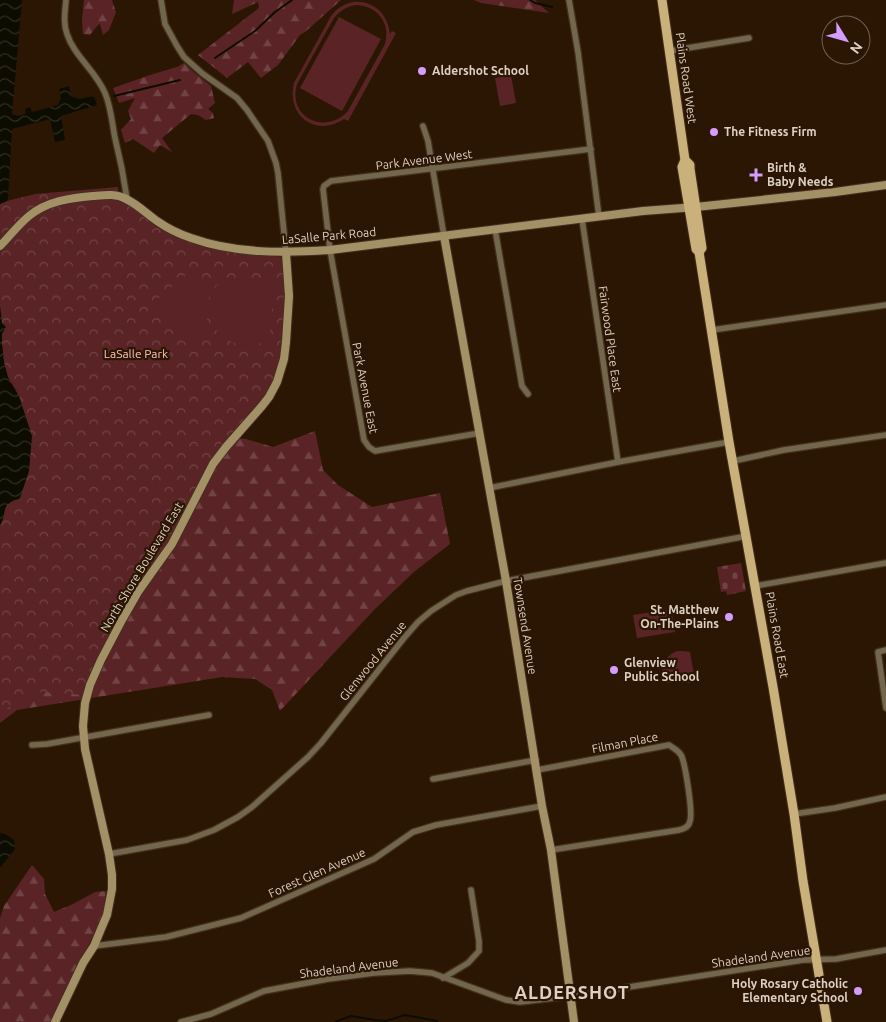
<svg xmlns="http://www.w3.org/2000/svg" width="886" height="1022" font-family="Ubuntu,sans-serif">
	<defs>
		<pattern id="forest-firs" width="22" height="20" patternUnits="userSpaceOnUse" patternTransform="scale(1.25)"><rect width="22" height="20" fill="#5a2427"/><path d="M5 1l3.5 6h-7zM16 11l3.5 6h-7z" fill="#714345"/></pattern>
		<pattern id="cemetery-stones" width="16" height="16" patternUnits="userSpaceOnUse" patternTransform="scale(1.25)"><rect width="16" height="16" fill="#5a2427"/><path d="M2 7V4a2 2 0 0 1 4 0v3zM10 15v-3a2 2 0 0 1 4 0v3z" fill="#714345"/></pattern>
		<pattern id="park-crowns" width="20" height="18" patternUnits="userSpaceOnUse" patternTransform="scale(1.25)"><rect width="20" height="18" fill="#5a2427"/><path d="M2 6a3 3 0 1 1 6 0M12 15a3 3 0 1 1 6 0" fill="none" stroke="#714345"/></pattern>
		<pattern id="water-waves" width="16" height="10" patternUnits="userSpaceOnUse" patternTransform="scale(1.25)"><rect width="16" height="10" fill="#0d0c00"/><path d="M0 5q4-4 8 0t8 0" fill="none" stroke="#302e24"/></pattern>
	</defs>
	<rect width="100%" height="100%" fill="#2b1603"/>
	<g fill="url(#forest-firs)">
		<polygon points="84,0 112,0 116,12 109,30 103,35 100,24 98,25 90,35 83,34 82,19"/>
		<polygon points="234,0 341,0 305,32 300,35 278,65 261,78 248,62 227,78 198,55 259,8 258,2 232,14"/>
		<polygon points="474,0 535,0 549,13 481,3"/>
		<polygon points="184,63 196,74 211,86 215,103 208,109 213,113 214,118 206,120 198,115 191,114 162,138 172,152 160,145 154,153 133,139 125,143 121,130 131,119 128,111 135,98 119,103 113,88 150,75 177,67"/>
		<polygon points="129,196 141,204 149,220 222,437 246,439 273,447 315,431 323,470 338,485 372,507 440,493 450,544 415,571 374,610 280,711 272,690 255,679 222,677 17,710 0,723 0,533 2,334 0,306"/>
		<polygon points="32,865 44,879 45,894 54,912 73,904 95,892 106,891 103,916 50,1022 0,1022 0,918 4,906"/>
	</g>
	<polygon fill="url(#cemetery-stones)" points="741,563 746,591 727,595 726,591 721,592 717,567"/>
	<path fill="url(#park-crowns)" d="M118,187L119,199L125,201L170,233L280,257L282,258L286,292L282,342L278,368L271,388L261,402L237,429L167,547L84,695L41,692L0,712V524L4,520C5,508 5,504 17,500L19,396L8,377L4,362L2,342V334L5,327L2,323L0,306V204L7,201L35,194Z"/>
	<g fill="#5a2427" fill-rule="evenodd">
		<path d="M353,2C373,0 388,14 390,34L392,31L396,33L348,121L344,119C315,138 286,115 294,83L331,16C337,8 344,4 353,2ZM357,5C378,6 391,24 385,44L348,111C325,136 287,117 297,84L334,18C341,10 347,6 357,5Z"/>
		<polygon points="339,17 381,39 342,111 300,88"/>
		<polygon points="511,75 516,103 500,106 495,78"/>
		<path d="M192,270C201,279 207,288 210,301L214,289L222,279L271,282L274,286L269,339C265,341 261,343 258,344C241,349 221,340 213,325C212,321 211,317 209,313C205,328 200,334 189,344L154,305V302Z"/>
		<polygon points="671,609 675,632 637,638 633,615"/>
		<path d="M677,651H683L690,652L695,680L693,683H665C659,669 663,657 677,651Z"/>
	</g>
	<g fill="url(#water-waves)">
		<path d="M0,0H22L12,114C19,117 20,116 26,113L25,109L30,107L32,112L58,105L61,98L59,89L69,86L71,96L79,99L94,96L97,105L61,116L65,140L55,142L50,119L12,129L8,199L7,201L0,204Z"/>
		<path d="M0,306L2,323L6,327L2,334V342L4,362L8,377L19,396L32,436L29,471L20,498C17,500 14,500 11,502C2,507 6,517 0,525Z"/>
		<polygon points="0,833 5,834 14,840 15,849 0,868"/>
	</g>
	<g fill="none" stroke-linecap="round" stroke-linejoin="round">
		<g stroke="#0d0c00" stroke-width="2">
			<polyline points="530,0 535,3 552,7"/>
			<polyline points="215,58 255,31 275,12 292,0"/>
			<polyline points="114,96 180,80"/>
			<polyline points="335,1022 351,1016 375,1020 386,1021 405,1015 437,1021"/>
		</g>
		<g stroke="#44301e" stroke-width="8">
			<g id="street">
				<path d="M66,0C65,12 63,23 67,34C74,56 96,71 105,93C111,107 112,123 115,138C120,158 124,178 127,199"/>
				<polyline points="161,0 165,24 177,46 184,57 203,74 237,98 247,110 268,141 276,163 278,173 286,253"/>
				<polyline points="569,0 578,52 599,217"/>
				<polyline points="669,51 749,38"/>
				<polyline points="423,126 428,141 444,236"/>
				<polyline points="582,219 618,462"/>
				<polyline points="495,229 522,386 528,394"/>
				<polyline points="712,330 886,305"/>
				<polyline points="480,433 375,451 369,447 364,440 330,250 323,189 324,186 331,181 591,149"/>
				<polyline points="733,461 784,450 886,435"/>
				<polyline points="489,488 618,462 729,442"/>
				<polyline points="755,586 886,563"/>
				<polyline points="886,650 878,652 886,708"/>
				<polyline points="32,745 47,744 209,715"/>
				<path d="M537,770L669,745C673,748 678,750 681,755C685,762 693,812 690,821C689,827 684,829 679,830L551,850"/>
				<polyline points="433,779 536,760"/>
				<polyline points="794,814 835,808 886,797"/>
				<polyline points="109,854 187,840 214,830 238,817 252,807 308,757 321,743 404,638 418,622 431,611 456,595 467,591 506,581 747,536"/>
				<polyline points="94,946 166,937 241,918 374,859 413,832 436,825 542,806"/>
				<polyline points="443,978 468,963 479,951 479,941 471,890"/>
				<polyline points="181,1022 211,1014 264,991 328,979 374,973 410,971 432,973 506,1000 520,1002 571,996 803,960 836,959 886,950"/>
			</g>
		</g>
		<g stroke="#44301e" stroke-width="10">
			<g id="secondary">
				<polyline points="444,236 506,581 542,806 551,850 574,1022"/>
				<path d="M0,246C10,236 18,225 29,216C47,201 70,198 93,196C104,195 116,193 126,199C137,204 147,214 157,221C167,228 179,234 191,238C236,254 283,253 330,250L643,211L696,207L835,192L886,185"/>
				<polyline points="55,1022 83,963 94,946 101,929 107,915 112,889 112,875 109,854 85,749 83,726 85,703 90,685 101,660 122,620 138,592 172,544 213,464 226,447 262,406 269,397 277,382 284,359 286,342 289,296 286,253"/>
			</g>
		</g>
		<g stroke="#44301e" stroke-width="11">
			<g id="primary">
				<polyline points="662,0 685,160 682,167 696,249 699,252 729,442 773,687 794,814 803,881 827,1022"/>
				<polyline points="685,160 690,165 690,169 702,248 699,252"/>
			</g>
		</g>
		<use href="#street" stroke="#72664d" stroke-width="5.5"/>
		<use href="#secondary" stroke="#a39067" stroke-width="8"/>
		<use href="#primary" stroke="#cab17c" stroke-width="9"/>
	</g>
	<g fill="#d49cfc" stroke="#2b1603" stroke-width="2">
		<circle cx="422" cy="71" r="5"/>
		<circle cx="714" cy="132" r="5"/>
		<path d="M753.5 167.5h5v5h5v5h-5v5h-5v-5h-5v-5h5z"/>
		<circle cx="729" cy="617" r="5"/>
		<circle cx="614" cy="670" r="5"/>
		<circle cx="858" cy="991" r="5"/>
	</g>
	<g text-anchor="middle" stroke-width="4.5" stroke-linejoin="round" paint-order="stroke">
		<g font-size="12" font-weight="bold" fill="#ded0c3" stroke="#2b1603" text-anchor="start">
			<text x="432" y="75">Aldershot School</text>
			<text x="724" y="136">The Fitness Firm</text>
			<text x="767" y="172">Birth &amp;<tspan x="767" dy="14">Baby Needs</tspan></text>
			<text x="719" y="614" text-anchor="end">St. Matthew<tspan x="719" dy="14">On-The-Plains</tspan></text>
			<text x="624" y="667">Glenview<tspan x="624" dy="14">Public School</tspan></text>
			<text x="848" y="988" text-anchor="end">Holy Rosary Catholic<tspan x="848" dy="14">Elementary School</tspan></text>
		</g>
		<g font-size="12" fill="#ded0c3" stroke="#2b1603">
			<text transform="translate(686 78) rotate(82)" y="4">Plains Road West</text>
			<text transform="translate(424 160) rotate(-7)" y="4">Park Avenue West</text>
			<text transform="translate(329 236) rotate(-5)" y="4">LaSalle Park Road</text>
			<text transform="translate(610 339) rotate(82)" y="4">Fairwood Place East</text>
			<text transform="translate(365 388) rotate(79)" y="4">Park Avenue East</text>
			<text transform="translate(142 567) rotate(-59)" y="4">North Shore Boulevard East</text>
			<text transform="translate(525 626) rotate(81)" y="4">Townsend Avenue</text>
			<text transform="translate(777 635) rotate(80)" y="4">Plains Road East</text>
			<text transform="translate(373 661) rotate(-51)" y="4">Glenwood Avenue</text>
			<text transform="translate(625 743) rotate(-11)" y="4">Filman Place</text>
			<text transform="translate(317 873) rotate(-24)" y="4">Forest Glen Avenue</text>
			<text transform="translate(761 957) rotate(-8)" y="4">Shadeland Avenue</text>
			<text transform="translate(349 968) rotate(-7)" y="4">Shadeland Avenue</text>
		</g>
		<g font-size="12" fill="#fec0c0" stroke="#2b1603">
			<text x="136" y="358">LaSalle Park</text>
		</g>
		<g font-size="18" font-weight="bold" letter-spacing="1" fill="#ded0c3" stroke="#2b1603">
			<text x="572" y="999">ALDERSHOT</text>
		</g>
	</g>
	<g transform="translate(846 40) rotate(127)"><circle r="24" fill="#2b1603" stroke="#736050"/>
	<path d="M0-4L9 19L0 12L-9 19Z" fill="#d49cfc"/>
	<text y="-8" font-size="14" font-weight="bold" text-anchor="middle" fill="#ded0c3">N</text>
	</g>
</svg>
